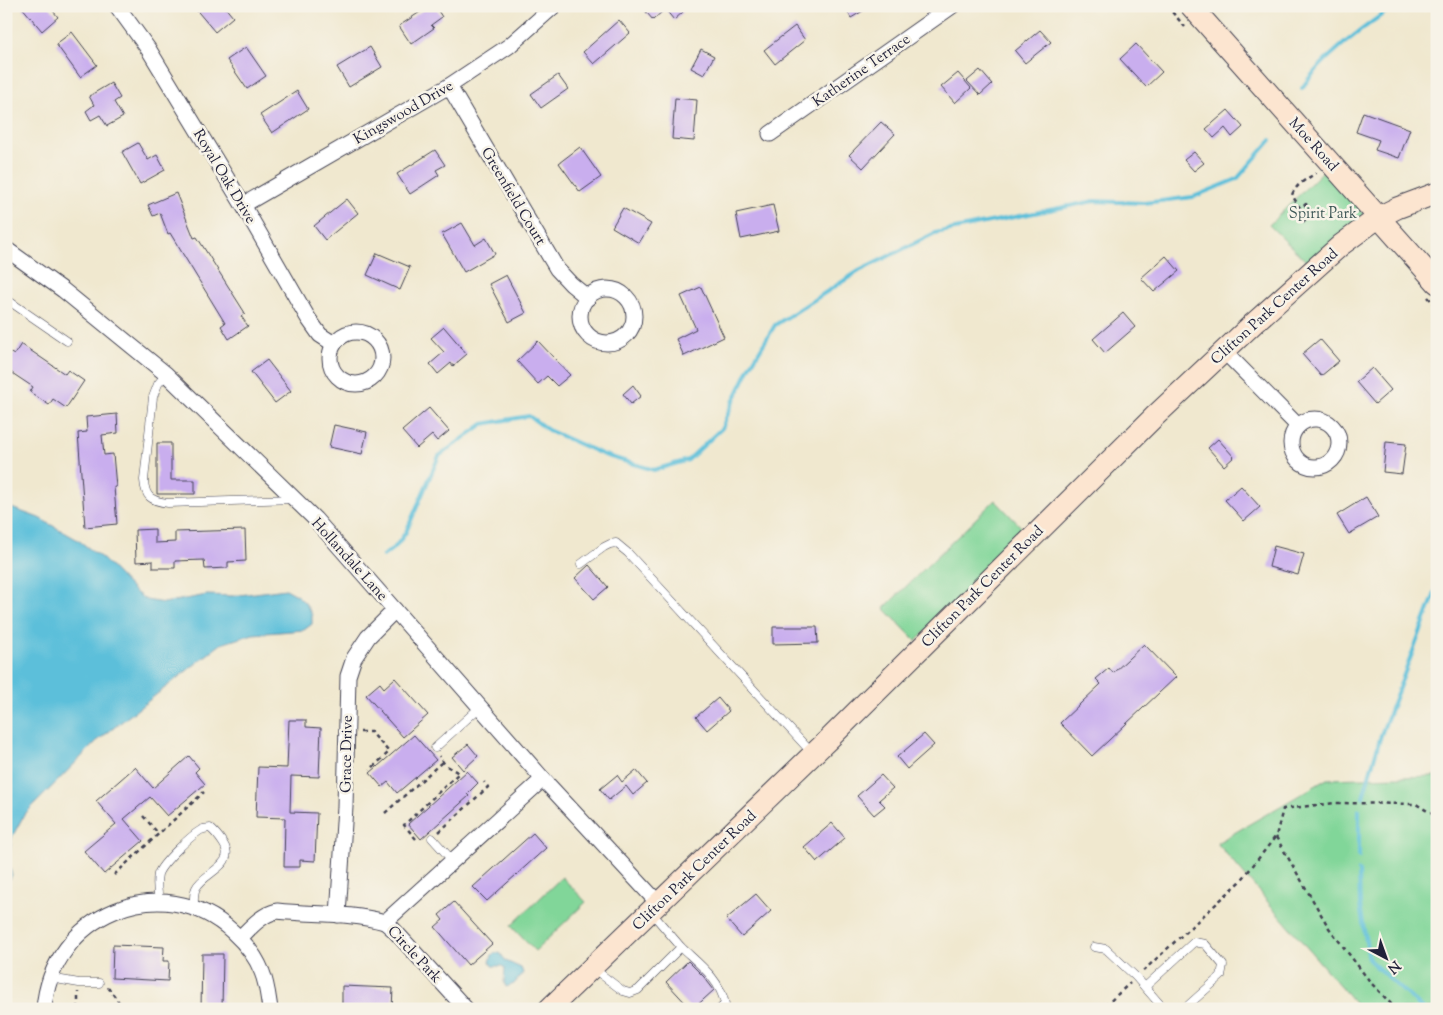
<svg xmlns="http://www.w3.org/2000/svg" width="1443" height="1015" font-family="'Sorts Mill Goudy',serif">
	<rect width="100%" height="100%" fill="#f7f3e8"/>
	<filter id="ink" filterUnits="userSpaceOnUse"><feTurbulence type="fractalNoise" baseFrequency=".02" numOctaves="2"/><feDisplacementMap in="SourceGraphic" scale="10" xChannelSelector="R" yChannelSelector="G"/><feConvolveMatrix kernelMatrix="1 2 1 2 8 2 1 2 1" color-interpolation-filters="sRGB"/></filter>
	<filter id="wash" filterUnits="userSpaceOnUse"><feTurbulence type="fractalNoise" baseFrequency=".0096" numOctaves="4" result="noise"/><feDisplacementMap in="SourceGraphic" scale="20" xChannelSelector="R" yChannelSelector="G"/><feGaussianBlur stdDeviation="1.12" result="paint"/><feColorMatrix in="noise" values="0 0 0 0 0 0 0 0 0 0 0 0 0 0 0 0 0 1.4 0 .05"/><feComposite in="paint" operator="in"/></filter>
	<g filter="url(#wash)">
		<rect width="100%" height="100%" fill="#f0e8cf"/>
		<g fill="#81d699" stroke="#527c6a">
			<polygon points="1323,171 1366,216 1308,263 1269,225"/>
			<polygon points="995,500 1027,533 916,641 884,608"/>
			<polygon points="1437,776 1437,1009 1360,1009 1217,843 1327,779"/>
			<polygon points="562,877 586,902 535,951 511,926"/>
		</g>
		<g fill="#5bbfda" stroke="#3e708a">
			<polygon points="6,506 39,518 78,540 103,559 134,591 146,600 164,603 207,595 232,596 286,589 297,595 306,604 312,615 312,624 304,630 253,634 221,644 97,741 24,815 12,837 8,863 12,875 6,885"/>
			<polygon points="495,953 500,953 506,961 521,968 523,973 514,984 506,987 504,982 505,968 502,966 492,966 490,962 492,955"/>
		</g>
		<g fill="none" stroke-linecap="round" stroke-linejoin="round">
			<g stroke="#5bbfda" stroke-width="4">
				<path d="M1302,88C1324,55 1362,29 1394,6"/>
				<polyline points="383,556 396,546 406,532 439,456 483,424 529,416 548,430 604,455 654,470 688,460 722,428 732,404 751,365 775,325 859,271 935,233 1094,201 1144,203 1193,197 1237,179 1271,140"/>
				<polyline points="1363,797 1381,735 1437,588"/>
				<polyline points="1359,810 1359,857"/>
				<polyline points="1359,871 1360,905 1369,960 1423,1009"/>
			</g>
		</g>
		<g id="blocks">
			<g fill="#c9aeee">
				<polygon points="21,6 49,6 58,17 42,31"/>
				<polygon points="193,6 224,6 233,17 215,32"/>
				<polygon points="429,6 435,6 442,17 431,25 434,28 411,44 399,26"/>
				<polygon points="641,6 678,6 683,12 674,20 665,9 653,20"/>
				<polygon points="844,6 871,6 851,18"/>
				<polygon points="619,20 630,33 594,64 583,52"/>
				<polygon points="795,26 805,40 775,64 764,50"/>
				<polygon points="1040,30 1051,42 1025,63 1015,51"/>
				<polygon points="72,32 97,65 80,77 56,44"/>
				<polygon points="1136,44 1162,72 1146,87 1120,59"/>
				<polygon points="246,47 266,76 247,89 227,60"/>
				<polygon points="370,47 382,67 349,87 337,67"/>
				<polygon points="701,49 714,56 704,75 691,68"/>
				<polygon points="980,70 992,84 980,95 967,81"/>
				<polygon points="958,73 971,88 955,103 941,87"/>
				<polygon points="558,75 568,89 541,108 531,94"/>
				<polygon points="111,83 120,98 114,102 123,117 107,126 100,115 91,120 86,111 94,105 89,96"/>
				<polygon points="297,91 308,109 272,133 260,115"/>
				<polygon points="675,98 697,100 694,141 672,139"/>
				<polygon points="1228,110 1243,127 1232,137 1225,128 1214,138 1206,129"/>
				<polygon points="1363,112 1410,129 1399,158 1375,150 1379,140 1356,132"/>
				<polygon points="881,122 895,134 863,168 849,155"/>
				<polygon points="138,143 148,160 157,155 165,170 140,184 122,152"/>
				<polygon points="580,147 601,177 580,192 559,163"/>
				<polygon points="435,150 445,165 436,170 439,175 410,194 397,174"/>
				<polygon points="1194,152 1204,163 1194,171 1184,160"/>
				<polygon points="176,193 194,238 197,237 245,313 241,316 248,326 229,339 221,326 225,323 170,233 168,234 160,213 153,216 148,205"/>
				<polygon points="347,199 358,213 325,240 314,226"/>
				<polygon points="773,205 779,231 741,239 736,213"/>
				<polygon points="623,208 651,224 639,243 612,227"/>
				<polygon points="462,223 475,245 486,238 495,254 464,272 442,234"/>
				<polygon points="377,253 410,267 400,290 367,275"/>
				<polygon points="1166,256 1179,271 1154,292 1141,278"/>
				<polygon points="506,275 526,313 509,322 489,284"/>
				<polygon points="701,287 724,337 684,356 676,339 696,329 681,296"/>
				<polygon points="1123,313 1135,327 1105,353 1093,339"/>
				<polygon points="444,327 467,354 453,366 451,363 438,374 430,364 444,352 431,338"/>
				<polygon points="1320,339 1339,361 1321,376 1302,354"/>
				<polygon points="538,341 570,375 557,386 547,376 538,384 517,361"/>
				<polygon points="21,344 65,374 68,370 84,381 66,408 53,399 49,405 30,392 33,387 6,369 6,350 14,355"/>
				<polygon points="267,360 291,391 275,403 251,372"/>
				<polygon points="1372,368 1391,390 1375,404 1356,382"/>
				<polygon points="633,385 641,396 631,404 623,394"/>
				<polygon points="429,408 449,431 437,441 432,435 417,448 402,431"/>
				<polygon points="117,414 118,433 102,435 104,455 113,454 116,487 114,487 117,524 85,527 78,433 87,432 86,417"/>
				<polygon points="334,425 367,432 362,454 329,447"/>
				<polygon points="1218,439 1234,457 1224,466 1208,448"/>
				<polygon points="1386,442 1406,444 1402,474 1383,472"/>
				<polygon points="157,443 171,443 171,480 195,480 195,494 157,494"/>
				<polygon points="1241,486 1260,507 1244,521 1225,500"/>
				<polygon points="1366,497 1378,517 1349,534 1337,515"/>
				<polygon points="155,529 155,543 175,542 175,532 245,530 246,561 228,562 228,568 205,569 204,560 175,561 175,568 153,568 153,561 136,562 135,530"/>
				<polygon points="1274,546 1304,554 1298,575 1269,567"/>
				<polygon points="589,565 608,587 594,599 575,578"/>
				<polygon points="773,627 817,627 818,643 773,644"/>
				<polygon points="1144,644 1176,677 1092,756 1060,723 1101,684 1096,679 1109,668 1113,673"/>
				<polygon points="395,678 428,715 403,737 366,695 380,683 384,688"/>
				<polygon points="718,698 729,711 707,730 696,717"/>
				<polygon points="289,720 306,720 306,727 321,728 319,777 291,776 290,812 317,813 315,861 300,860 300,867 284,867 285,818 256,817 258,767 287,768"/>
				<polygon points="924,734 934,745 907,769 897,757"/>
				<polygon points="414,735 436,760 397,793 388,782 382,787 370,773"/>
				<polygon points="468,744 478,756 463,770 452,757"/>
				<polygon points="189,756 199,768 195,772 205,784 167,816 150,797 124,819 143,841 104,874 84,851 116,824 96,801 135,767 153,788"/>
				<polygon points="636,770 647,783 633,795 626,786 609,800 600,789 617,775 622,782"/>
				<polygon points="467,771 478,783 467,794 469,796 421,839 408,824"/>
				<polygon points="881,775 893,788 879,800 885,806 874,815 857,796"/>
				<polygon points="832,823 845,838 817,862 804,847"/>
				<polygon points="533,833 546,848 487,901 473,887"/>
				<polygon points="756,894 771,911 742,937 726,919"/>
				<polygon points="454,902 492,944 468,965 435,927 443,920 439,915"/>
				<polygon points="113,945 164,947 163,961 169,961 168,981 112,978"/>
				<polygon points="202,954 223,954 222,1009 201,1009"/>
				<polygon points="688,961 704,977 714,990 693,1009 691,1009 666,982"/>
				<polygon points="342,986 393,988 392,1009 342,1009"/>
			</g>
		</g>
	</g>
	<g filter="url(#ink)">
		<use href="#blocks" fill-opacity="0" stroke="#414051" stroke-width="1"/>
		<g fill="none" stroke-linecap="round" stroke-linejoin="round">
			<g stroke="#414051" stroke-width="9">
				<g id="lane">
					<polyline points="6,299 67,341"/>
					<path d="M166,374L158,384L153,397L144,480C145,497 151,501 168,503L294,499"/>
					<polyline points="581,564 604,547 610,544 616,543 628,553 812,753"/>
					<polyline points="435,748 480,707"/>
					<polyline points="432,838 452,860"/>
					<path d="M159,902C158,893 156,883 158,874C162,863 192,834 203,829C204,829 209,828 210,828C216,833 219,837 223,843C238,865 204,872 196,888C193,894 194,902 194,908"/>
					<path d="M681,947C699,964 720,979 725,1004L720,1009"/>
					<polyline points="1094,947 1106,949 1136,977 1164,1009"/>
					<polyline points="594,969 623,991 630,993 638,990 681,947 651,912"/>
					<polyline points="50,978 79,983 99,983"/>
					<polyline points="1145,987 1194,942 1205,944 1223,965 1221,976 1184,1009"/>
				</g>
			</g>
			<g stroke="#414051" stroke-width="17">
				<g id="street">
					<polyline points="117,6 149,50 243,205 308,318 320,335 334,344"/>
					<polyline points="449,86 557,269 571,284 588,298"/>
					<polyline points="770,134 952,6"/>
					<polyline points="243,205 449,86 509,46 554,6"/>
					<polyline points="6,249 63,290 166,374 315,519 543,779 659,904"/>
					<circle cx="607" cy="316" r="27"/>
					<circle cx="356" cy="358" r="26"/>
					<polyline points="1224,351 1298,426"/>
					<circle cx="1315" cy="443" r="24"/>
					<polyline points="338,915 345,807 348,676 354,658 368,637 395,610"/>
					<polyline points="385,922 393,929 466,1009"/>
					<path d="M240,938C252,926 261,915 277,911C312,915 350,912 385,922L543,779"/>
					<path d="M44,1009C51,915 163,867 233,932C245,943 256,956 262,972C267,984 268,996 270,1009"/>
				</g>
			</g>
			<g stroke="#414051" stroke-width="23">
				<g id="secondary">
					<polyline points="1191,6 1437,283"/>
					<polyline points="549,1009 831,737 1154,417 1254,323 1341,245 1379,217 1397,208 1437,193"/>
				</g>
			</g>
			<g stroke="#414051" stroke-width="2.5" stroke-dasharray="4 4" stroke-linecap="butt">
				<polyline points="1167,6 1185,27"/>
				<path d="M1300,208L1296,211L1304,221L1313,214L1306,204L1300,208L1292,195C1296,184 1307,179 1316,173"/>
				<polyline points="1428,297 1437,307"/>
				<polyline points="360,732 371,732 389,752 370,770"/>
				<polyline points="385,813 442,762"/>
				<polyline points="143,816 158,833"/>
				<polyline points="439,832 488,787 484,782"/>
				<polyline points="1276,837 1329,928 1371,983 1396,1009"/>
				<polyline points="416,839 404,825 459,773 445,765 439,756"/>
				<polyline points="114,875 204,792"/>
				<polyline points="1143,971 1240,882 1276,836 1283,809 1335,803 1416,804 1437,817"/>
				<polyline points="108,987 120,1004 120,1009"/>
				<polyline points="1105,1006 1130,983"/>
				<polyline points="78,1009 78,992"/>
			</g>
			<use href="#lane" stroke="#fff" stroke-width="8"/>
			<use href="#street" stroke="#fff" stroke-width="15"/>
			<use href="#secondary" stroke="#fce5d0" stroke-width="21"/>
		</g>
	</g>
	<g text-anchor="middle" stroke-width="5" stroke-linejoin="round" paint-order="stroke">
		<g font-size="15" fill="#22223b" stroke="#f7f3e8">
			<text transform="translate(861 70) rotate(-35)" y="5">Katherine Terrace</text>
			<text transform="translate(403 112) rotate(-30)" y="5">Kingswood Drive</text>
			<text transform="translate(1314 144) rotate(48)" y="5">Moe Road</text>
			<text transform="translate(225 176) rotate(59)" y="5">Royal Oak Drive</text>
			<text transform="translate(514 196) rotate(59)" y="5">Greenfield Court</text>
			<text transform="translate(1274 306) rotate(-42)" y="5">Clifton Park Center Road</text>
			<text transform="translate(350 559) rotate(48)" y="5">Hollandale Lane</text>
			<text transform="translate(982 586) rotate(-45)" y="5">Clifton Park Center Road</text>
			<text transform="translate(346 754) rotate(-89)" y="5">Grace Drive</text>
			<text transform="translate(694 870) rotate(-44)" y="5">Clifton Park Center Road</text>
			<text transform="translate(415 954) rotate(47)" y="5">Circle Park</text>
		</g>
		<g font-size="15" fill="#3e5857" stroke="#f7f3e8">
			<text x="1323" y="218">Spirit Park</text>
		</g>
	</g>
	<rect width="1443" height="1015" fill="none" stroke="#f7f3e8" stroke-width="25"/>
	<g transform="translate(1386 958) rotate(139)" stroke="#f7f3e8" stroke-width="4" paint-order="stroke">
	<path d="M0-4L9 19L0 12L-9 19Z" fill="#22223b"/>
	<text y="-8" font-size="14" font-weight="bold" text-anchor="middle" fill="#22223b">N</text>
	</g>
</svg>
